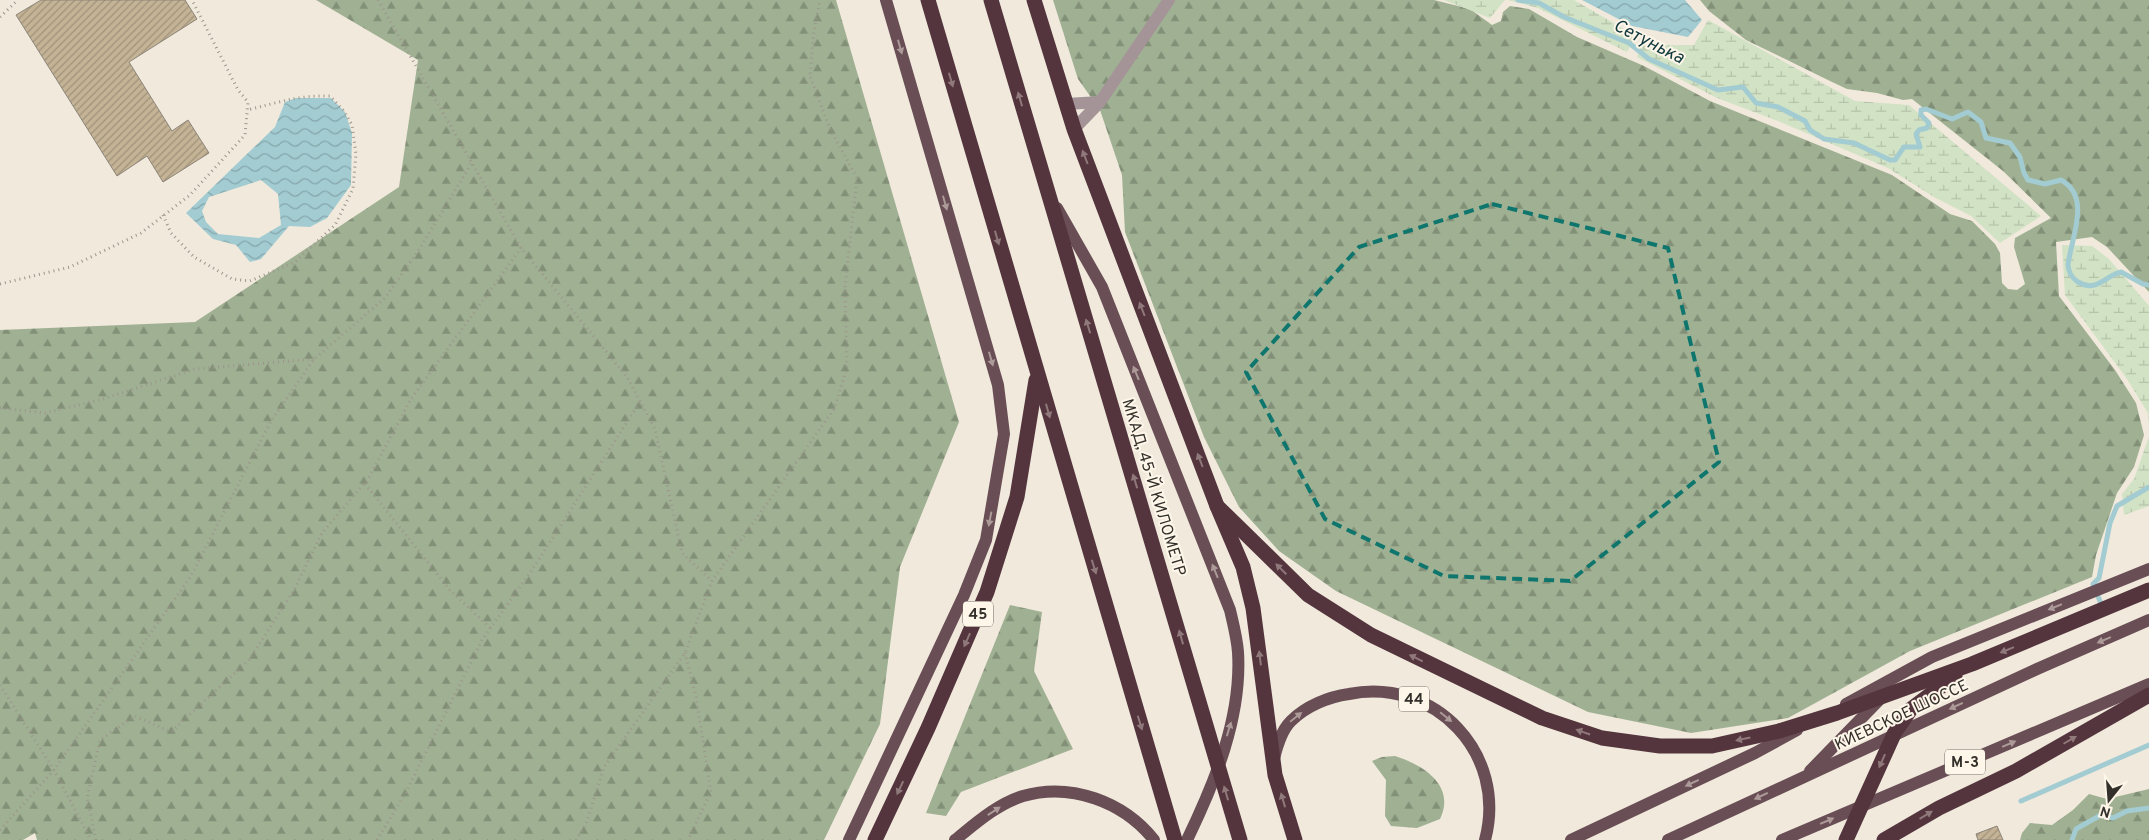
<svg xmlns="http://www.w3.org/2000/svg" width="2149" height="840" font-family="Overpass,sans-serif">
	<defs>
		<pattern id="forest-firs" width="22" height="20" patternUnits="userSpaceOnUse" patternTransform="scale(1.25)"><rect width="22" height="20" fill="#a0b093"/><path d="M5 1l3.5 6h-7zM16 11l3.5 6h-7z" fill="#839078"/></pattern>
		<pattern id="wetland-marsh" width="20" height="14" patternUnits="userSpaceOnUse" patternTransform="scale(1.25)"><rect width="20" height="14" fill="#d2e2c5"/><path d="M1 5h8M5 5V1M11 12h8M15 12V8" fill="none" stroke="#b5c2a9"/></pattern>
		<pattern id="water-waves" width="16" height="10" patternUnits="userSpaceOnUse" patternTransform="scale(1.25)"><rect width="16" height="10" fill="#a2ccd2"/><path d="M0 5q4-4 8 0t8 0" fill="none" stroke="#85a6ab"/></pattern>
		<pattern id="building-hatch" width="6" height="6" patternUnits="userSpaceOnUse" patternTransform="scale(1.25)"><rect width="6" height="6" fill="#c4b395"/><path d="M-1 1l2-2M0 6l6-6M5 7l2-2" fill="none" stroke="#a0927a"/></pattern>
	</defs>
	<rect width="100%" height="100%" fill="#f0e9dc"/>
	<g fill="url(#forest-firs)">
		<polygon points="316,0 836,0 959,422 900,567 880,724 824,840 37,840 35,833 23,840 0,840 0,330 195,322 399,187 418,60"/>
		<polygon points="1053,0 1434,0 1470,9 1492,25 1501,21 1503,12 1510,6 1529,9 1577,37 1644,66 1710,101 1892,175 1950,214 1972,221 1995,244 2000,253 2002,283 2008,289 2017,290 2025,284 2014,247 2015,238 2051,218 2003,171 1912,99 1903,100 1877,93 1847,89 1830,81 1746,40 1709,11 1700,0 2149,0 2149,292 2107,247 2092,237 2056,242 2059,296 2115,370 2136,403 2144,435 2134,467 2117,493 2096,555 2092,577 1910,651 1788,718 1691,733 1588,712 1336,591 1279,551 1239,507 1204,437 1125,232 1122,175 1100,110 1078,79"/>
		<polygon points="1010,605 1042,612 1034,671 1073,749 961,792 946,816 926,813"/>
		<path d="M1395,756C1424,765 1456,786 1440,819L1417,828L1391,826L1385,816L1386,780L1372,761L1382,757Z"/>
		<polygon points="2149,789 2149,840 2020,840 2022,833 2030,823 2052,825 2073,810 2089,794 2107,799"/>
	</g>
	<g fill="url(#wetland-marsh)">
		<polygon points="1444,0 1505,0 1490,18"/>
		<polygon points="1508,0 1574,0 1636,36 1627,52 1538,8"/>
		<polygon points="1708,20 1855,101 1909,105 2041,216 2000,243 1971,216 1934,197 1888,168 1778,121 1717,98 1637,57 1643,39 1660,45 1694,45"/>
		<polygon points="2062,245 2092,246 2109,259 2149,306 2149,428 2148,413 2127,379 2065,295"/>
		<polygon points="2149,437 2149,506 2124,515 2122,494 2134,479"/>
	</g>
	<g fill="url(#water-waves)" fill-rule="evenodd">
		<polygon points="1582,0 1685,0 1702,20 1688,37 1632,26"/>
		<path d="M296,98H331L345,112L352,133L351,185L327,218L310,227L289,226L261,259L250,262L236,245L213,239L186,213L275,127L285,102ZM261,180L278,194L281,225L259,238L218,234L206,222L202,211L209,197Z"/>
	</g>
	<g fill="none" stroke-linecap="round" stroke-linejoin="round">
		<g stroke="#a2ccd2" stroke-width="5">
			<path d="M1518,0L1539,3L1564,17L1629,43L1649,59L1718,90L1743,87L1756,103L1778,107L1805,121L1810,130L1824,139L1854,143L1890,160H1895L1904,147H1920L1916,134L1919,130L1927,128L1929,123L1921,115V110L1926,109L1952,119L1968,112L1981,122L1986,138L2010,143L2020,157L2024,173L2028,180L2045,184L2061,180C2092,197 2071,238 2068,265C2069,273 2071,277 2078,282C2097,293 2104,276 2121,272L2143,284L2149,285"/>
			<polyline points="2102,606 2093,584 2099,578 2110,523 2117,506 2149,487"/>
			<polyline points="2021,801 2149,745"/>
			<polyline points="2072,840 2076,829 2101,815 2113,818 2127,811 2149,808"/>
		</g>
	</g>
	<g fill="url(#building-hatch)" stroke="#8c857a">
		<polygon points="41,0 185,0 197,19 129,62 172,131 188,120 209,153 163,182 147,156 117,176 16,15"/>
		<polygon points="1997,826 2003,840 1978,840 1976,834"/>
	</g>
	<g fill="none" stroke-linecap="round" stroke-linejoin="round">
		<g stroke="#9b968c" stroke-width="3" stroke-dasharray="1 4" stroke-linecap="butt">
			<polyline points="378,0 521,248 627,377 655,429 682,553 712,581"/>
			<polyline points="0,17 18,0"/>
			<path d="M163,215L171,233L194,257L232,279L250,281L295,262L335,225L353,189L356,154L352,125L344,111L330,96C298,95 277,103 247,110"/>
			<polyline points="0,284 70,267 141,233 190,195 245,135 248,102 238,90 192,0"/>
			<polyline points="0,408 45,413 103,399 195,369 314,359"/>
			<polyline points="365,484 450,590 490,628"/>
			<polyline points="685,653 696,697 711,792 688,840"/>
			<polyline points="0,685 54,770 91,840"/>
			<polyline points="0,830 54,770 191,576 271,421 314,359 385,298 420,248 471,164"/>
			<polyline points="96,840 87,798 100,740 135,716 171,732 249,660 294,590 322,533 368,479 411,399 521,248"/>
			<polyline points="377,840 405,794 482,640 530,573 640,402"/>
			<polyline points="576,840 586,824 604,767 685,653 712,581 834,409 847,368 845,286 857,178 830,129 810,76 814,30 820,0"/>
		</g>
		<g stroke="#a49498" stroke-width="12">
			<polyline points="1100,102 1169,0"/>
			<polyline points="1066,104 1100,102 1074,129"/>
		</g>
		<g stroke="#694e55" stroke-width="12">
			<path d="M1057,208L1102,287L1230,610C1233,623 1237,638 1238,652C1242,717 1215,782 1187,840"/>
			<polyline points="1846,704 1932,657 2149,569"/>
			<path d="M1274,759C1277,746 1281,731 1291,721C1306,706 1328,697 1349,694C1435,677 1508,754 1485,840"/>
			<polyline points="1810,771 1882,697"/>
			<polyline points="849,840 964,595 986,540 1004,434 998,385 886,0"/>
			<path d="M955,840C975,824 997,804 1023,796C1071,782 1124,802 1154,840"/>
			<polyline points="1571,840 1755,753 1797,730"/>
			<polyline points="1668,840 2037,669 2149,620"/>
			<polyline points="1782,840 2149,684"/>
		</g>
		<g stroke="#54353e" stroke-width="15">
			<polyline points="928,0 1175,840"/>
			<polyline points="991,0 1240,840"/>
			<polyline points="1034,0 1074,129 1217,506 1243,567 1253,608 1275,775 1295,840"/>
			<polyline points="1217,506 1308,595 1371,635 1542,718 1602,738 1660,746 1712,746 1779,731 1837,713 1972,664 2149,590"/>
			<polyline points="875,840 928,728 987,592 1017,497 1036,380"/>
			<polyline points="1846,840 1895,732 1911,709 1955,676"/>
			<polyline points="1884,840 1939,808 2016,771 2149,695"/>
		</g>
	</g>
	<defs><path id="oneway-solid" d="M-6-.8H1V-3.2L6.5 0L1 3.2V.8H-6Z" transform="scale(1.25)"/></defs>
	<g fill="#ac9a98">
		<use href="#oneway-solid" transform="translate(900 47) rotate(74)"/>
		<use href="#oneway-solid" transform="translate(945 203) rotate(74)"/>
		<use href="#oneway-solid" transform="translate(991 359) rotate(74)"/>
		<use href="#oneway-solid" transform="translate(1136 373) rotate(-112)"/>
		<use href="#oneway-solid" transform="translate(990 519) rotate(101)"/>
		<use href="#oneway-solid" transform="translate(1215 571) rotate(-112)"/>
		<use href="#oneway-solid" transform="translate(2055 607) rotate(158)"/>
		<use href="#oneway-solid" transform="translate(2104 640) rotate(157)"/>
		<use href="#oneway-solid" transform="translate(1956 706) rotate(155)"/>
		<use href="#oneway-solid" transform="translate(1296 717) rotate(-39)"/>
		<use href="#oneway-solid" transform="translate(1446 717) rotate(39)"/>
		<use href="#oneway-solid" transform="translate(1229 729) rotate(-73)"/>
		<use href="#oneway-solid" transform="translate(2009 744) rotate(-23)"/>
		<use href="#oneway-solid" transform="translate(1692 783) rotate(155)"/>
		<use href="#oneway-solid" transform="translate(1761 796) rotate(155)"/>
		<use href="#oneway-solid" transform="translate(994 811) rotate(-33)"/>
		<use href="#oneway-solid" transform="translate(1827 821) rotate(-23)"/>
	</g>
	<g fill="#90797a">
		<use href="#oneway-solid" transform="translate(951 80) rotate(74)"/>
		<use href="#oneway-solid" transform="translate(1020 99) rotate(-106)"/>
		<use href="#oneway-solid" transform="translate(1085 157) rotate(-111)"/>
		<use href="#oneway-solid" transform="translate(997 238) rotate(74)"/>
		<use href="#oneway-solid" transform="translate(1142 309) rotate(-111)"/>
		<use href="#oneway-solid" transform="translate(1088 326) rotate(-107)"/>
		<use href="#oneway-solid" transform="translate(1048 411) rotate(74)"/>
		<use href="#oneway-solid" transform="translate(1200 460) rotate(-111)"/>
		<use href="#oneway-solid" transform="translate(1135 481) rotate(-107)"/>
		<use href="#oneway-solid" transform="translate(1094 567) rotate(73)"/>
		<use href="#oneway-solid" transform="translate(1281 569) rotate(-135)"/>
		<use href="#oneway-solid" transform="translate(1181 637) rotate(-106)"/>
		<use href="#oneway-solid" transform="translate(967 640) rotate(114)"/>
		<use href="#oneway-solid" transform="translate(2007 650) rotate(158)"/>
		<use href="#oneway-solid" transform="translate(1260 658) rotate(-97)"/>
		<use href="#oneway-solid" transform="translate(1416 658) rotate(-154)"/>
		<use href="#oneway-solid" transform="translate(1140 723) rotate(73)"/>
		<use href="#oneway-solid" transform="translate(1583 732) rotate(-161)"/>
		<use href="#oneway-solid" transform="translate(1743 739) rotate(168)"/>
		<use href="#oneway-solid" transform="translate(2070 740) rotate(-30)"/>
		<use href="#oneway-solid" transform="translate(1882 761) rotate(114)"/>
		<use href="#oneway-solid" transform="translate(900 788) rotate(115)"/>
		<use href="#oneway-solid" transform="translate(1226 793) rotate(-106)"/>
		<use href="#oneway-solid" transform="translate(1283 800) rotate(-106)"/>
		<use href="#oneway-solid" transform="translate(1926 815) rotate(-31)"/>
	</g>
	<path fill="none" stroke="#0f766e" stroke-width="4" stroke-dasharray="10 6" stroke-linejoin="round" d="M1492,204L1668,248L1719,462L1570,581L1444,576L1325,519L1246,372L1359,247Z"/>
	<g text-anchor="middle" stroke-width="4" stroke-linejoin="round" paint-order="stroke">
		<g fill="#fef6e9" stroke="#706b64" stroke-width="1">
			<rect x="963" y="601.5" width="30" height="25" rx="4"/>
			<rect x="1399" y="686.5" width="30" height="25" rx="4"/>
			<rect x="1945" y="749.5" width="40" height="25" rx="4"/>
		</g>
		<g font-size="15" font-weight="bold" fill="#33302b">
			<text x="978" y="619">45</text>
			<text x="1414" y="704">44</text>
			<text x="1965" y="767">М-3</text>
		</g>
		<g font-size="16" fill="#33302b" stroke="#fef6e9">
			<text transform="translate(1155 487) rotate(73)" y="6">МКАД, 45-Й КИЛОМЕТР</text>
			<text transform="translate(1901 714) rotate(-25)" y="6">КИЕВСКОЕ ШОССЕ</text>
		</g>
		<g font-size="18" font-style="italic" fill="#0f383d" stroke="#fef6e9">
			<text transform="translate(1649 41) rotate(27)" y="6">Сетунька</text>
		</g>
	</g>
	<g transform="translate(2109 800) rotate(197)" stroke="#fef6e9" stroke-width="4" paint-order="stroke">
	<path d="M0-4L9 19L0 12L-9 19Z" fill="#33302b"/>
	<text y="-8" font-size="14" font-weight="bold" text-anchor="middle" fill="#33302b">N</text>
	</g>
</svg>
